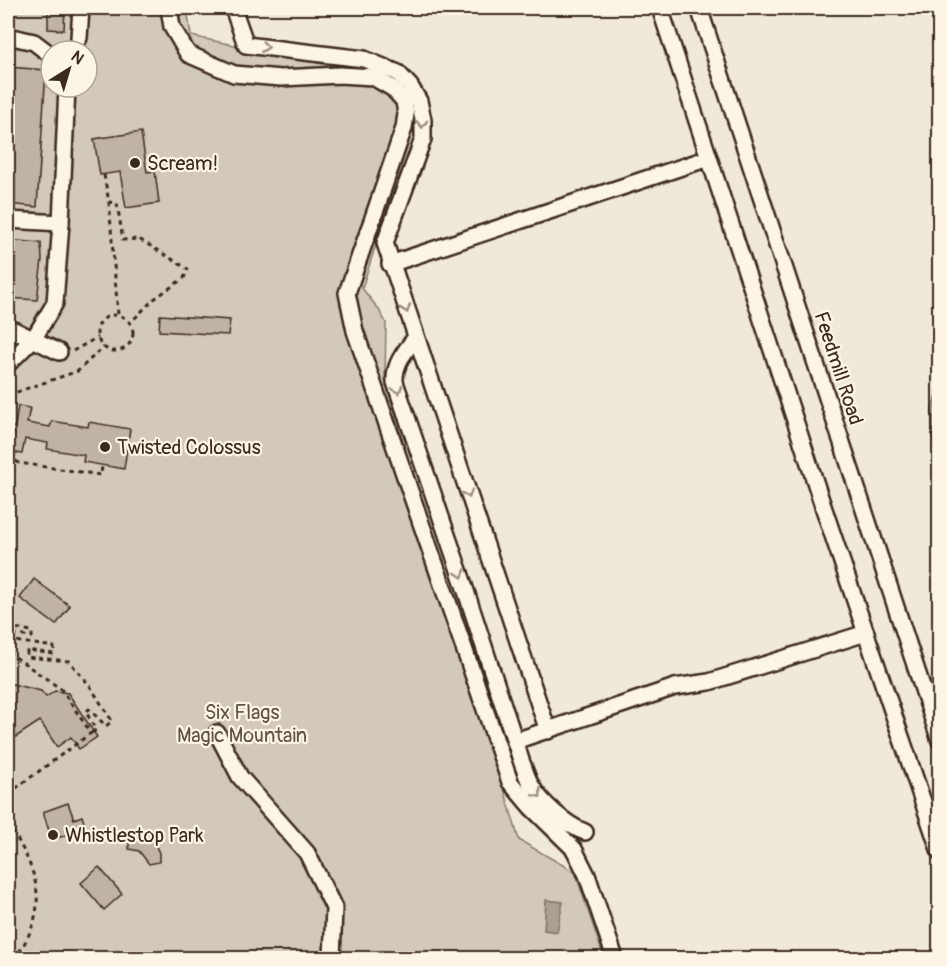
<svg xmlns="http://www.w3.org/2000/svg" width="947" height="966" font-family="Pangolin,sans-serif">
	<rect width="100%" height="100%" fill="#f0e9d9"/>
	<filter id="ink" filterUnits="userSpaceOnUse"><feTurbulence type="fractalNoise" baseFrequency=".0167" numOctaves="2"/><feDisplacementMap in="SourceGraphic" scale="12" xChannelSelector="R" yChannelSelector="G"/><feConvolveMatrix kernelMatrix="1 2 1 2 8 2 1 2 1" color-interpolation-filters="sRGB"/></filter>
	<g filter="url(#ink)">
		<path fill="#d2c9ba" stroke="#867a6c" stroke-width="1.5" fill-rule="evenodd" d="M8,8H187L191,36L383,77L414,126L362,288L379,310L386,323L385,379L519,840L575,872L604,958H8ZM51,51H87V87H51Z"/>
		<g fill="#aaa091" stroke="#7e7163" stroke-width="1.5">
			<polygon points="939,385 939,519 935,499 932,409"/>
			<polygon points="546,900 563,902 557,932 544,930"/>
		</g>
		<g fill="#beb3a4" stroke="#3b2a1e" stroke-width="1.5">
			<polygon points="48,8 65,8 64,30 48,29"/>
			<polygon points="8,67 46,70 37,207 8,204"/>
			<polygon points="141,132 147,172 155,171 159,203 126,208 120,172 100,175 94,139"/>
			<polygon points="8,240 41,243 42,260 37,300 8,298"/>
			<polygon points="160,315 230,320 228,335 159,331"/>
			<polygon points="18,406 30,408 27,423 50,427 52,421 88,427 89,422 130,429 124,469 83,462 84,455 47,449 48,443 25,439 22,454 10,452 14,433 11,429 15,426"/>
			<polygon points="34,579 70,606 56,625 20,598"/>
			<polygon points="8,683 41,691 46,697 55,691 68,693 97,737 79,749 71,737 57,747 40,721 8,742"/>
			<polygon points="68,803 74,819 82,816 86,828 52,840 43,812"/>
			<polygon points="129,835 139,835 154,842 159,853 159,862 149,864 139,851 129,849"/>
			<polygon points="99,867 122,894 104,910 81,883"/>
		</g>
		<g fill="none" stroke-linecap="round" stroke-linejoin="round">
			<g stroke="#3b2a1e" stroke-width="20">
				<g id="minor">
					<polyline points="169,8 172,27 188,54 234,74 281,78 340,75 373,77 392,88 404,101 406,114 404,128 347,293 355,331 510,782 531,807 574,849 587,875 615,958"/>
					<polyline points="233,8 246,45 364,59 398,73 410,86 419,101 423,120 423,139 385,243 548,731"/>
					<polyline points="660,8 824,509 940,852"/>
					<polyline points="699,8 940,741"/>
					<polyline points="8,36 34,42 51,55"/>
					<polyline points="79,38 81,8"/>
					<polyline points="8,220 61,223 55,303 34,338 8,364"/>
					<polyline points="61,223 67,87"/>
					<polyline points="390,264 709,158"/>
					<polyline points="8,327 59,352"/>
					<path d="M415,338C405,352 394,363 395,382L461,576L522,763C525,770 527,778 531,785C540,802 567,826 585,832"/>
					<polyline points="217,733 240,777 307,853 334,908 332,958"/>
					<polyline points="515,741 675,687 709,682 866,633"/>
				</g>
			</g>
			<g stroke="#3b2a1e" stroke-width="3" stroke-dasharray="4.5 4.5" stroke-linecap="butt">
				<polyline points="104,175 109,202 117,203 123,240 139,239 188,269 184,278 154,299 129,324"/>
				<polyline points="109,202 118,315"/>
				<circle cx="115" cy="333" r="18"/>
				<polyline points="73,351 98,337"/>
				<polyline points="8,395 78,371 103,347"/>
				<polyline points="8,429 11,429"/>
				<polyline points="8,456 19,463 101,475 102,466"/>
				<polyline points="8,615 10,616 10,621 8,621"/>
				<polyline points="8,627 32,631 32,637 8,634"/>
				<polyline points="8,640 54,647 54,654 27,650 27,657 69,661 90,686 112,721 106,726 89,709 86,712 96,730 91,733"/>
				<polyline points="8,652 61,689 91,733 8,794"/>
				<path d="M8,823C38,873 52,906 15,958"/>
			</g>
			<use href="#minor" stroke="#fcf5e5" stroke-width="15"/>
		</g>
		<defs><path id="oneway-chevron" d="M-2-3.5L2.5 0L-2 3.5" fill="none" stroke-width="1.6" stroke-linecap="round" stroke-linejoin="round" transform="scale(1.5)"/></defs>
		<g stroke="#9c9082">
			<use href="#oneway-chevron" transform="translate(265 47) rotate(7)"/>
			<use href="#oneway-chevron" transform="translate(422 124) rotate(87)"/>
			<use href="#oneway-chevron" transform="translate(406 309) rotate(71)"/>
			<use href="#oneway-chevron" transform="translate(398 390) rotate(73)"/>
			<use href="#oneway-chevron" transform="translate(468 494) rotate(71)"/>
			<use href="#oneway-chevron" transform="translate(461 574) rotate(72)"/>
			<use href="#oneway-chevron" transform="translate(538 794) rotate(50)"/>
		</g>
	</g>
	<g fill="#3b2a1e" stroke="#fcf5e5" stroke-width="2">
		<circle cx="135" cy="163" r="6"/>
		<circle cx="105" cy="447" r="6"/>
		<circle cx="53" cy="835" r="6"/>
	</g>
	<g text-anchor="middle" stroke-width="4.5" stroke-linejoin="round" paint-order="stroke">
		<g font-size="20" fill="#3b2a1e" stroke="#fcf5e5" text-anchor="start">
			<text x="147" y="170">Scream!</text>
			<text x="117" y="454">Twisted Colossus</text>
			<text x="65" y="842">Whistlestop Park</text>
		</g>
		<g font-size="20" fill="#3b2a1e" stroke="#fcf5e5">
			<text transform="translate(839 368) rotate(72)" y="7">Feedmill Road</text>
		</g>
		<g font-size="20" fill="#615245" stroke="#fcf5e5">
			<text x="242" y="719">Six Flags<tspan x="242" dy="23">Magic Mountain</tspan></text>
		</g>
	</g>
	<rect width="947" height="966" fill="none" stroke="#fcf5e5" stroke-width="30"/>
	<rect x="15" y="15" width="917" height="936" fill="none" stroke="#3b2a1e" stroke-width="2" filter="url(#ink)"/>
	<g transform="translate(69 69) rotate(37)"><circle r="28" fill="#fcf5e5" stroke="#afa495" stroke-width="1.5"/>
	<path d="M0-4.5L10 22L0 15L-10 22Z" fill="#3b2a1e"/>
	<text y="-9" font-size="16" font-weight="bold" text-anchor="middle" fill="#3b2a1e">N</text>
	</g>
</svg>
